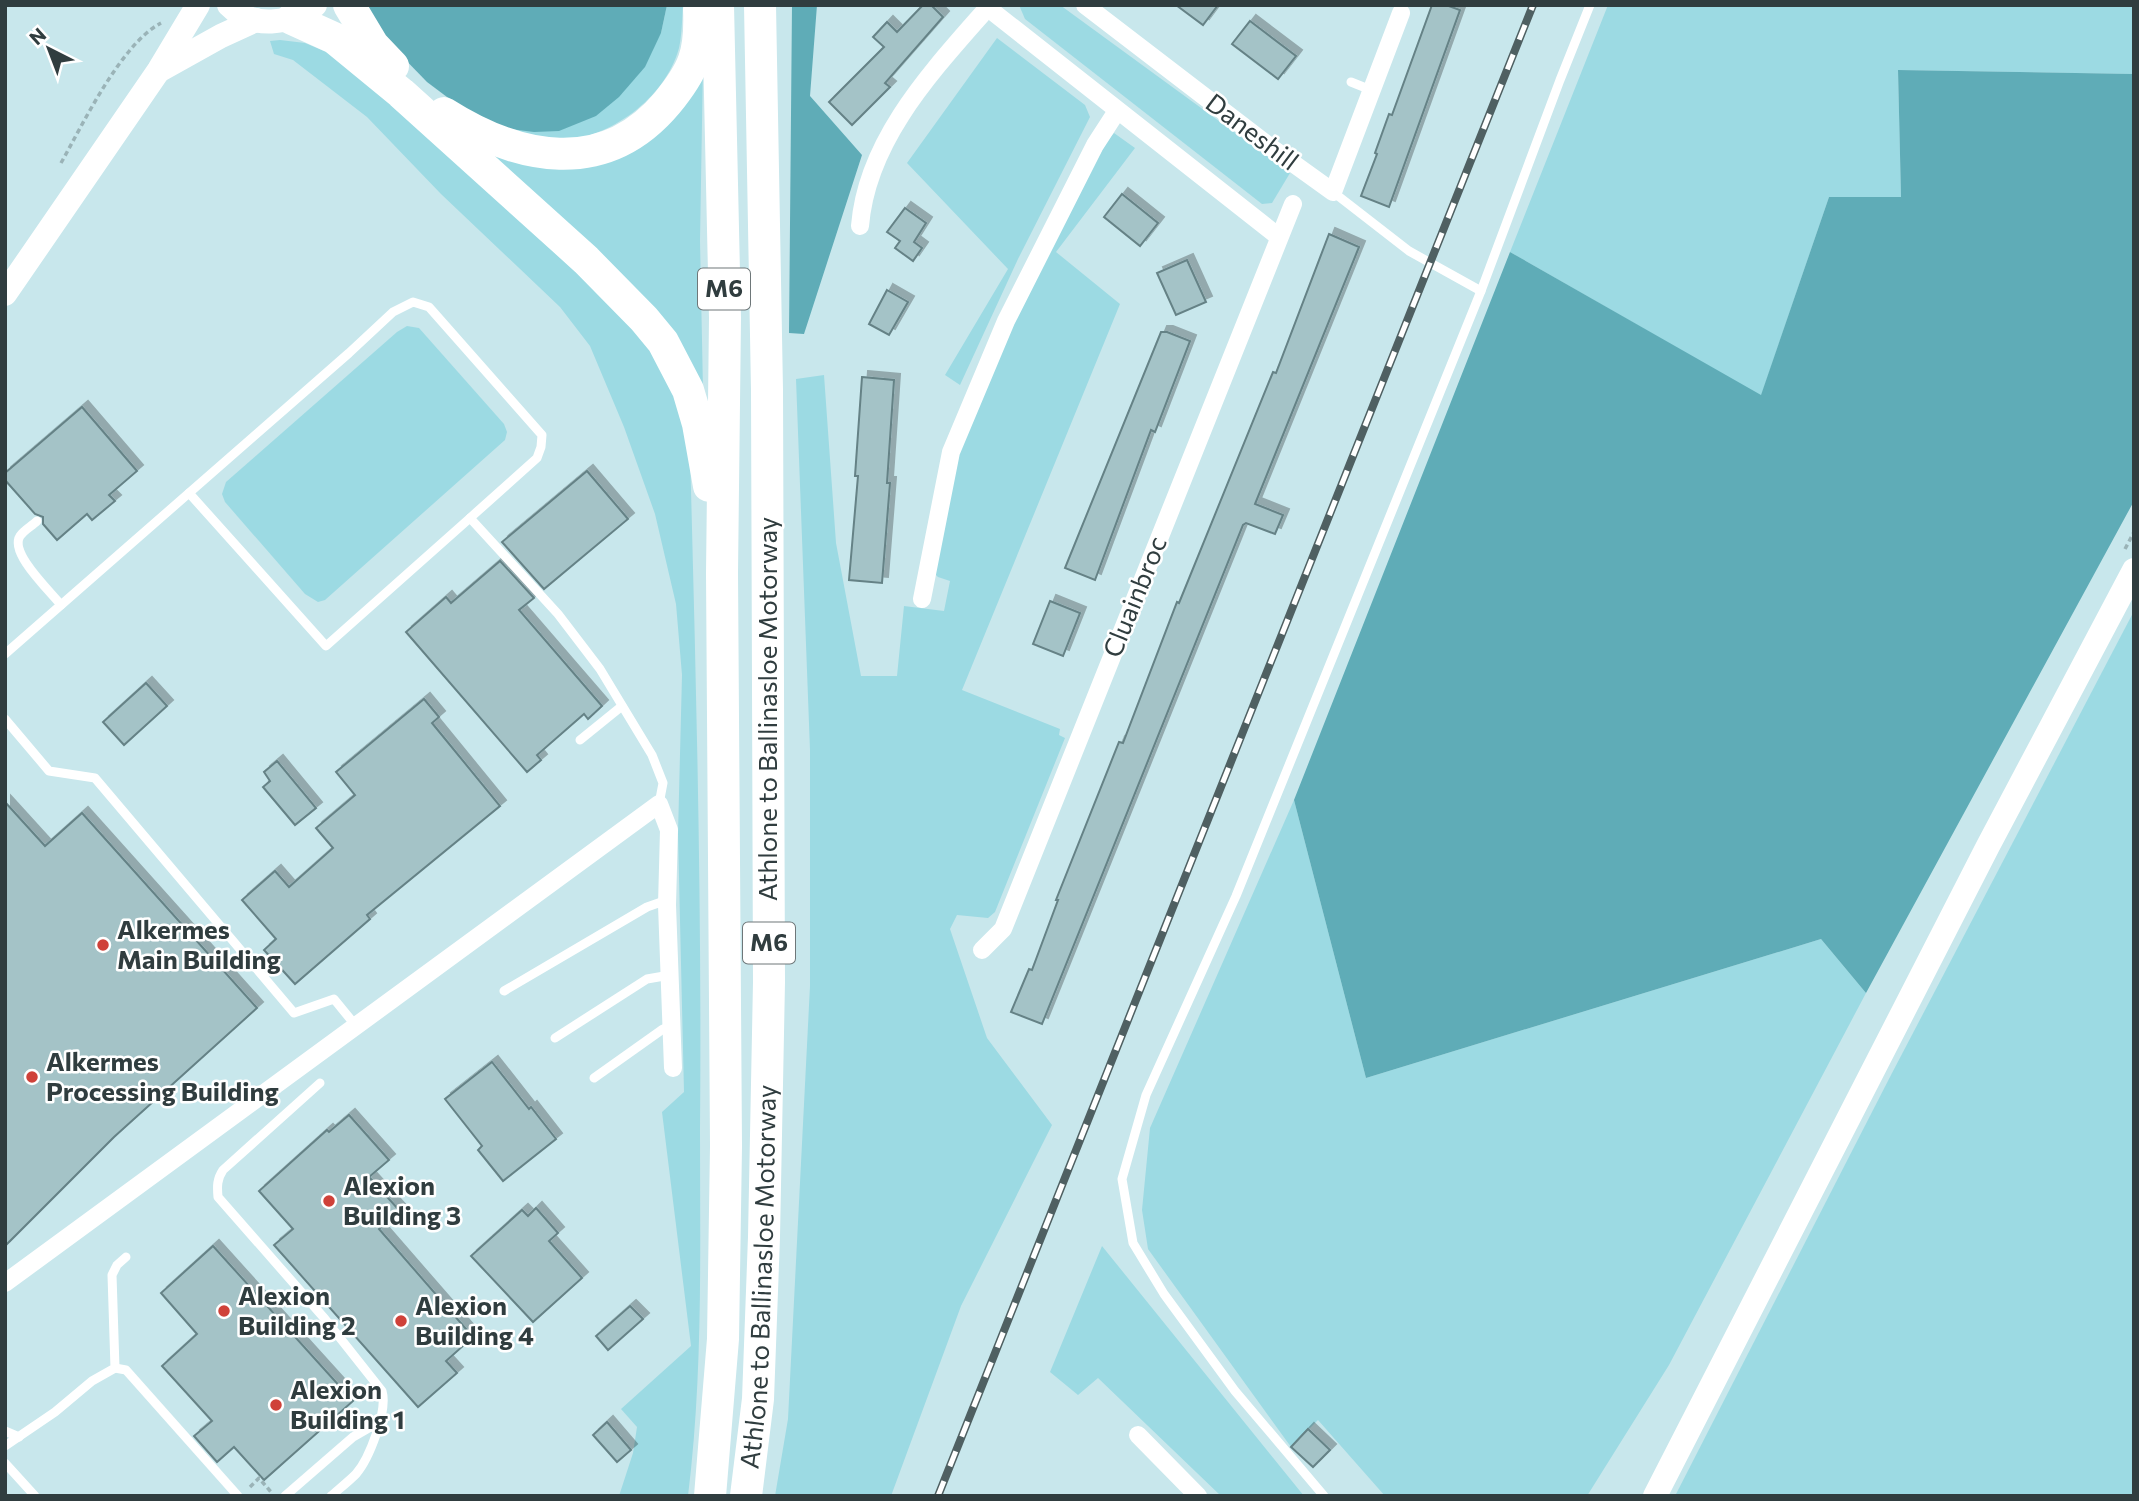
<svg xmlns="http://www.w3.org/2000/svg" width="2139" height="1501" font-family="Commissioner,sans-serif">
	<defs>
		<filter id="shadow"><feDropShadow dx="6" dy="-6" stdDeviation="0" flood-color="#0004"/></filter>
	</defs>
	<rect width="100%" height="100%" fill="#c8e7ec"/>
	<g fill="#9cdae3">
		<path d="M667,5H683C682,19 682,35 679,48C665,99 610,138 558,142C542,143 512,131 496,127L661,33Z"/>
		<polygon points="1019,5 1060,5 1290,173 1272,203 1262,204 1025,19"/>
		<polygon points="1608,5 2134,5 2134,74 1898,70 1901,198 1829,197 1761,396 1510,252"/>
		<polygon points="997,38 1085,105 1090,117 1018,259 960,385 945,375 1008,269 907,163"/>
		<path d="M280,40L305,43L331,54L334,51L625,317L660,362L681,409L690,452C696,678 702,904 700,1131C700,1252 703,1375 688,1496H619L633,1453L637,1427L621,1409L691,1346L662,1112L684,1092L678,834L682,675L676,604L655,514L624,427L590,346L560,307L441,194L367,117L293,60L274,54L270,41Z"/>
		<polygon points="703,63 700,241 703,390 486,150 584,162"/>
		<polygon points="1114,133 1135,148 1056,252 1120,304 962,690 1060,729 1059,735 1065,738 995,912 988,918 957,915 950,929 987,1038 1052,1125 961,1306 891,1496 775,1496 788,1419 810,986 810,750 796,379 824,375 836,543 861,676 897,676 904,606 944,611 950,581 938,577 935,574 957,459 999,352 1071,207 1107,141"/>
		<polygon points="407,326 419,328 504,424 507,432 505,440 325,600 318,602 305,594 225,502 222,494 226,482 397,332"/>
		<polygon points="2134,611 2134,1496 1675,1496 1891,1075"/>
		<polygon points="1294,800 1366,1078 1821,939 1866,993 1669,1365 1587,1496 1385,1496 1318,1420 1291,1447 1148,1249 1142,1210 1150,1128"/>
		<polygon points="1102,1246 1304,1496 1221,1496 1098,1378 1078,1395 1050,1372"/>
	</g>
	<g fill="#5facb7">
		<polygon points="363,5 667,5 661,33 645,67 619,97 596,116 559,131 534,132 495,127 451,100 427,82 393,47"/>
		<polygon points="792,5 817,5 810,96 862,155 804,334 789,333"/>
		<polygon points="1898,70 2134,74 2134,501 1866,993 1821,939 1366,1078 1294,800 1510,252 1761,395 1829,197 1901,197"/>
	</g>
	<g fill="#a4c3c7" stroke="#658286" stroke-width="2" filter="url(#shadow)">
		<polygon points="923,5 931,5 943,17 885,83 890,87 852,125 829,102 884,47 873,37 887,22 897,32"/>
		<polygon points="1176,5 1218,5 1203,25"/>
		<polygon points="1432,5 1446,5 1460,10 1389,207 1361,196 1377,154 1375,153 1389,114 1392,115"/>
		<polygon points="1250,21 1296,56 1278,79 1232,44"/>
		<polygon points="1122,194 1158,223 1140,246 1104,217"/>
		<polygon points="905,208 926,223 914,242 922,248 913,261 895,248 900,241 887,232"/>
		<polygon points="1329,234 1359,247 1255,504 1283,515 1275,534 1246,523 1243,525 1042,1024 1011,1012 1029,969 1032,970 1058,900 1056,900 1119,742 1123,743 1177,602 1179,603 1273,372 1276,373"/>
		<polygon points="1187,260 1206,302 1176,315 1157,273"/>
		<polygon points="887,290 908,302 889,335 869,324"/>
		<polygon points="1161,332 1167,332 1190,341 1155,432 1151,430 1095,580 1065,568"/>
		<polygon points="862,377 894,380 887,483 890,483 882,583 849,580 858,476 855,476"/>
		<polygon points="82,407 137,471 109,495 115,501 92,520 87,514 57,540 43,524 43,517 35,514 5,480 5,473"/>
		<polygon points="587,471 628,519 544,589 502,542"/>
		<polygon points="500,561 534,598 519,610 602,706 588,719 584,714 537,755 541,760 527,772 406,632 446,597 451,603"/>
		<polygon points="1050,601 1080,613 1063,656 1033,644"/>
		<polygon points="146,683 167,706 124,745 103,722"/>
		<polygon points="424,699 439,717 432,723 500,806 367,915 370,919 295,984 264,950 276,939 242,900 275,871 289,887 333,848 316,828 355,795 336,772"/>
		<polygon points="277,761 316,808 295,825 263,787 270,781 264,772"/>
		<polygon points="5,802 45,846 82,813 257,1008 114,1137 5,1246"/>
		<polygon points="492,1062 529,1109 531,1107 556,1139 503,1181 478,1150 482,1146 445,1099"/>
		<polygon points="349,1115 389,1160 369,1177 399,1210 379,1229 473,1337 446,1361 457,1373 418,1407 274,1245 293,1229 259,1191 327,1130 329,1132"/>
		<polygon points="536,1208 558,1233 549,1241 582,1278 533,1322 471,1256 522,1210 528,1216"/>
		<polygon points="213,1246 353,1401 264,1480 234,1447 217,1462 194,1436 212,1421 162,1366 197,1334 161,1293"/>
		<polygon points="630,1306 643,1319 608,1350 596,1336"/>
		<polygon points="607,1422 631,1450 617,1462 593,1435"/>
		<polygon points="1308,1429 1330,1450 1313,1467 1291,1447"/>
	</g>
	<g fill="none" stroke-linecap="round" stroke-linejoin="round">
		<g stroke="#9ab3b7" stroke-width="3.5" stroke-dasharray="5 3.5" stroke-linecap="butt">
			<path d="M61,163C83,124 121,44 161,23"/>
			<polyline points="2125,549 2134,532"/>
			<polyline points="250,1487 259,1478 271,1492"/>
		</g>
		<g stroke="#fff" stroke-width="9">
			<polyline points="1351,82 1371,90"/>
			<polyline points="1333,192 1409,251 1481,291"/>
			<polyline points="189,493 326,646 470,518 558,614 600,669 652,755 663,783 659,804"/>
			<path d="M37,521C32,526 24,530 20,536C9,553 50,591 61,605"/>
			<polyline points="5,654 349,353 393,312 413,302 429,307 542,435 541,447 537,458 470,518"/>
			<polyline points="5,719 49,771 95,778 294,1013 334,999 356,1026"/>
			<polyline points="580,740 622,706"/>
			<polyline points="504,991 647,907 667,900"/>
			<polyline points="555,1038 647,979 670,975"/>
			<polyline points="594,1078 663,1029 672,1025"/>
			<path d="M320,1083L223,1170C217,1179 217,1186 218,1197L325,1319L382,1391C388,1411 369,1459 356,1474C348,1482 339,1489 331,1496"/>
			<polyline points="115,1368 126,1370 238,1496"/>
			<polyline points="5,1431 19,1437"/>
			<polyline points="5,1446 55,1412 92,1381 115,1368 112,1275 117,1265 126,1257"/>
			<polyline points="5,1463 35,1496"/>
			<polyline points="285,1496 353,1437 379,1422"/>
			<polyline points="1324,1496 1235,1391 1164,1294 1133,1243 1122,1179 1146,1095 1236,896 1481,291 1560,80 1590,5"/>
		</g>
		<g stroke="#fff" stroke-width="18">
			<polyline points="1085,5 1269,146 1333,192 1401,13"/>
			<polyline points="988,8 1279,237"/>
			<path d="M860,226C867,138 935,68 990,5"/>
			<polyline points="922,599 951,452 1006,321 1095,145 1117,111"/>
			<polyline points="982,950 1003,929 1293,204"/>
			<polyline points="5,1283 659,804 669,830 667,905 673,1068"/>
			<polyline points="1138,1435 1198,1496"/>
		</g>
		<g stroke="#fff" stroke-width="24">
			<path d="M229,5C253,30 290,24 315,5"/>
			<polyline points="160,70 221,36 256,20"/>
			<polyline points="5,294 159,70 198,5"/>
			<polyline points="1655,1496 1988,846 2134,570"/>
		</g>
		<g stroke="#fff" stroke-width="32">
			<polyline points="349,5 373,45 393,66"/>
			<polyline points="292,19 334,38 401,93 586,260 644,319 663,342 688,390 698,424 709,486"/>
			<path d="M444,113C518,160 604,178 667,103C694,70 701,53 699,9"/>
			<polyline points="710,1496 723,1339 726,1146 722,573 725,318 718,5"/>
			<path id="s1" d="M746,1496L758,1399L764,1237L769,982L767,390L760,5"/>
		</g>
		<g stroke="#4f6062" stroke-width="8">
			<polyline id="rail" points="938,1496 1533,5"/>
		</g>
		<use href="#rail" stroke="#fff" stroke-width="5" stroke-dasharray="16" stroke-linecap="butt"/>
	</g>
	<g fill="#cf4139" stroke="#fff" stroke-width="2.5">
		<circle cx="103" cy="945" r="7"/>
		<circle cx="32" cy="1077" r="7"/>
		<circle cx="329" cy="1201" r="7"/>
		<circle cx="224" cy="1311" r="7"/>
		<circle cx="401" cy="1321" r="7"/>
		<circle cx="276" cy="1405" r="7"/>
	</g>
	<g text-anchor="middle" stroke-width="5" stroke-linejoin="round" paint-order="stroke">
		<g fill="#fff" stroke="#6e7779" stroke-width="2">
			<rect x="698" y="268.5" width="52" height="41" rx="5"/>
			<rect x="743" y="922.5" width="52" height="41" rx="5"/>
		</g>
		<g font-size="24" font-weight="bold" fill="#303d3f">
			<text x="724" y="297">M6</text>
			<text x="769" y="951">M6</text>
		</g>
		<g font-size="26" fill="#303d3f" stroke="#fff">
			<text transform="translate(1252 132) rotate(37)" y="9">Daneshill</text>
			<text transform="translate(1135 597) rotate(-68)" y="9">Cluainbroc</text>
			<text transform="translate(768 709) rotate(-90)" y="9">Athlone to Ballinasloe Motorway</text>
			<text dy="9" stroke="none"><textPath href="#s1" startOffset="220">Athlone to Ballinasloe Motorway</textPath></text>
		</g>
		<g font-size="26" font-weight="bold" fill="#303d3f" stroke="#fff" text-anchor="start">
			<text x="117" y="939">Alkermes<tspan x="117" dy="30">Main Building</tspan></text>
			<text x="46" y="1071">Alkermes<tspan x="46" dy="30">Processing Building</tspan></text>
			<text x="343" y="1195">Alexion<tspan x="343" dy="30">Building 3</tspan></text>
			<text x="238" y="1305">Alexion<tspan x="238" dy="30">Building 2</tspan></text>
			<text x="415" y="1315">Alexion<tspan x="415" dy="30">Building 4</tspan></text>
			<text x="290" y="1399">Alexion<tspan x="290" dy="30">Building 1</tspan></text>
		</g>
	</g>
	<rect width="2139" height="1501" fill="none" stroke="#303d3f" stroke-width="14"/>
	<g transform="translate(49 49) rotate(318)" stroke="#ffffff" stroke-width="5" paint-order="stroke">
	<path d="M0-5L12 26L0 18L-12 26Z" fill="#303d3f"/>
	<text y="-10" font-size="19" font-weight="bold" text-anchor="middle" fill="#303d3f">N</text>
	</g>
</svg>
